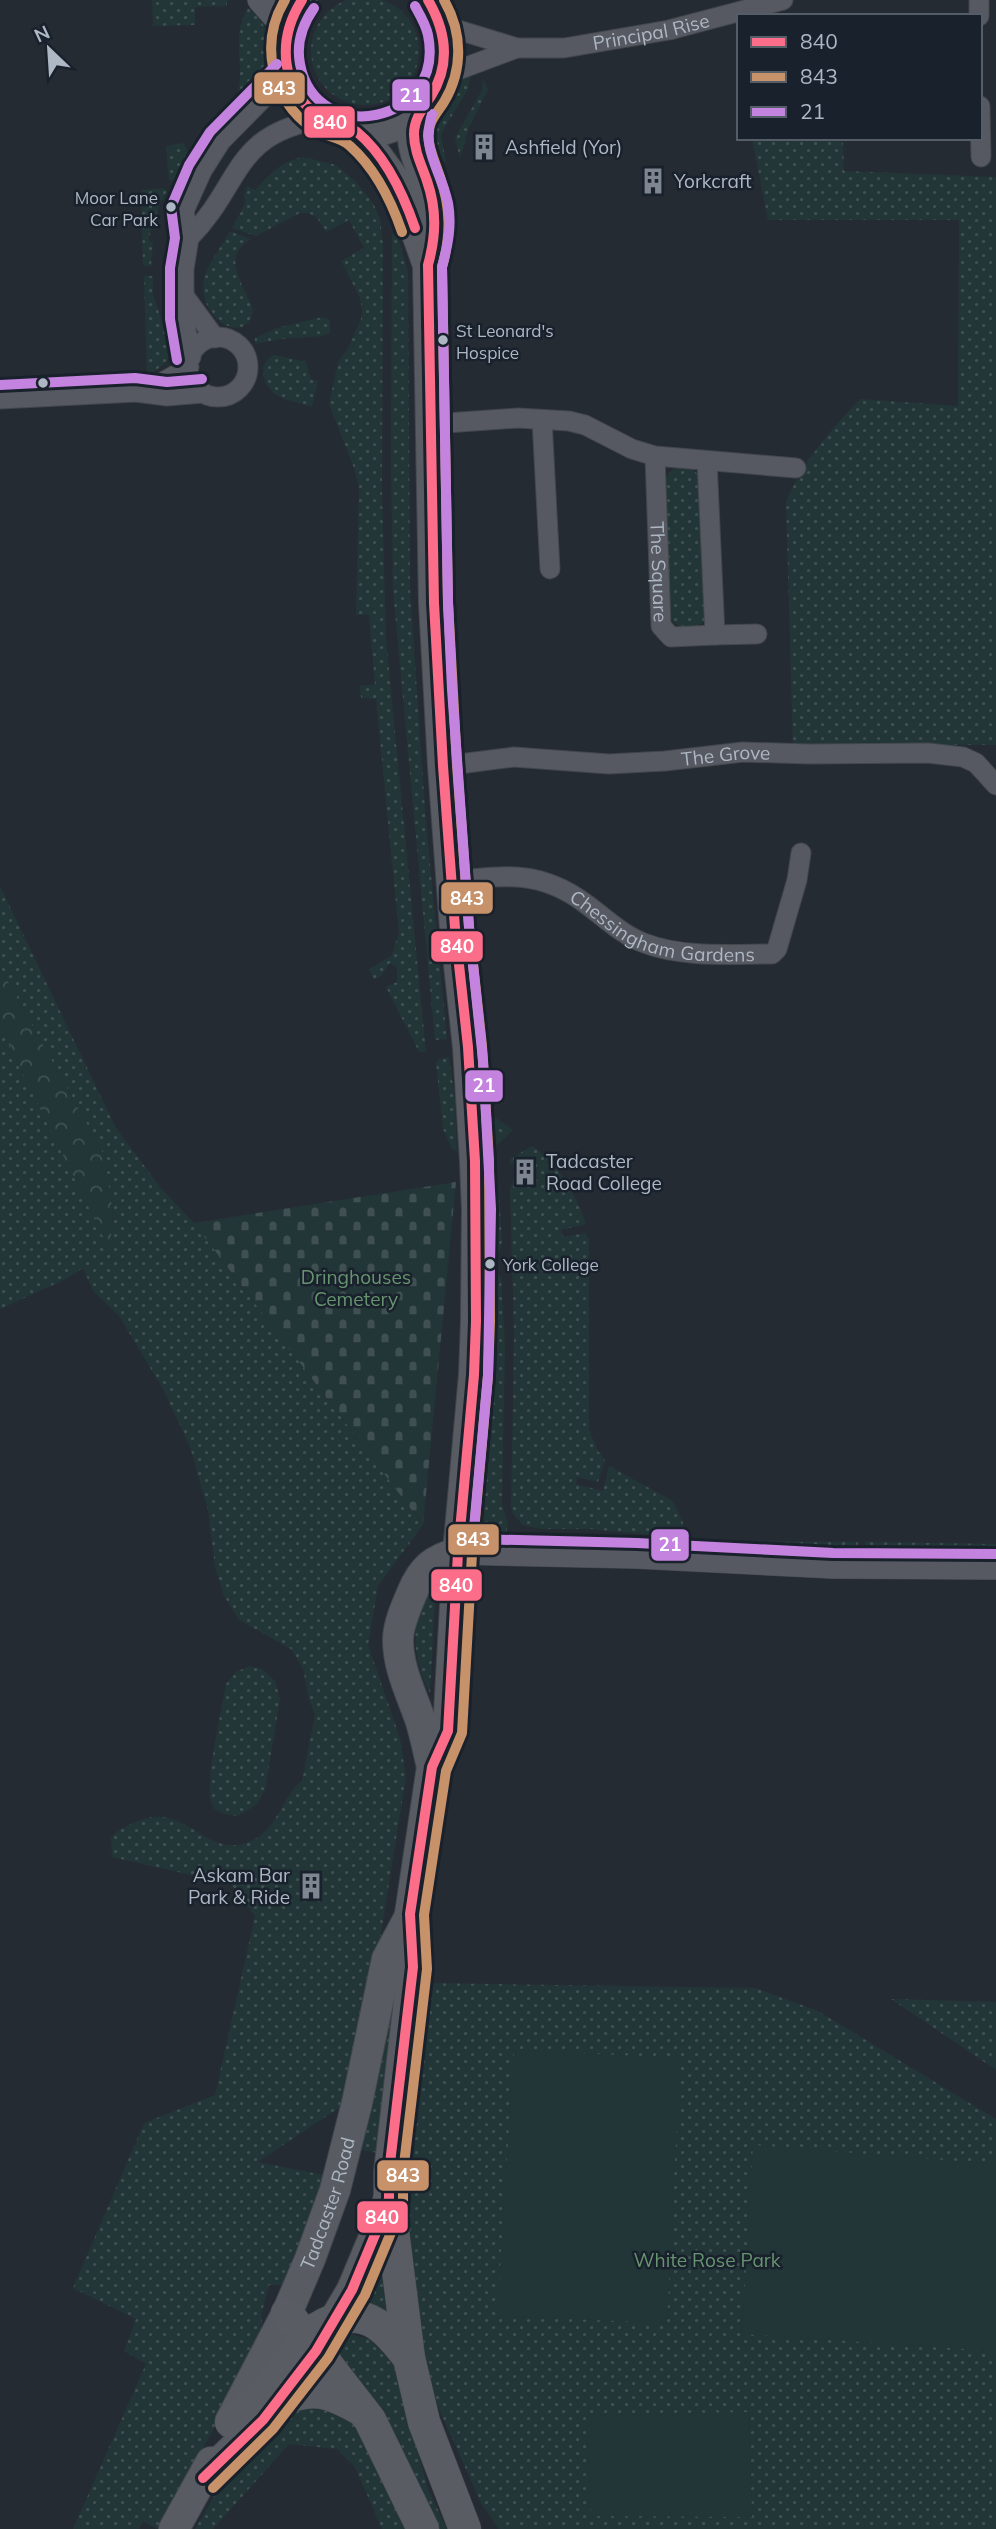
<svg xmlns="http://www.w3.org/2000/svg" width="996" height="2529" font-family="Mulish,sans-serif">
	<defs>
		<pattern id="green-dots" width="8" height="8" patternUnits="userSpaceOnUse" patternTransform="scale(1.75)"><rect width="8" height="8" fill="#223537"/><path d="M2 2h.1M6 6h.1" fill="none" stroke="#405052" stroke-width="1.8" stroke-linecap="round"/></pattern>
		<pattern id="forest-crowns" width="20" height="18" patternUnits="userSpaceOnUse" patternTransform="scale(1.75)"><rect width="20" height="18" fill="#223537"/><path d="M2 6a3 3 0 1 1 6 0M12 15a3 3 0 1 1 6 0" fill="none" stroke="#405052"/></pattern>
		<pattern id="cemetery-stones" width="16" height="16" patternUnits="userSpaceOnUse" patternTransform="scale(1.75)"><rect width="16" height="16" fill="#223537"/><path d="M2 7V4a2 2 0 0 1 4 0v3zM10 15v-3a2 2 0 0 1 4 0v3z" fill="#405052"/></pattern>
	</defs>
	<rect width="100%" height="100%" fill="#252b32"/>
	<g fill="url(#green-dots)">
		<circle cx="365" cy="51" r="54"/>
		<polygon points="152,0 227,0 227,6 195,7 195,25 153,26"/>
		<path d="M248,8C269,24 281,55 268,80C261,93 247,100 237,110C229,118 222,127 215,135L210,130C218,120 231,112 235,100C248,70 229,38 248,8Z"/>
		<path d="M471,74L468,89L441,134L446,162L437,160L428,153C427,146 424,137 425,130C428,107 451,83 471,74Z"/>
		<polygon points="483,79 488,89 469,127 460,158 455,138 482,90"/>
		<path d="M752,138H802L843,142L844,171L996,177V745H793L786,502C804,460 829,432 860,399L958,406L959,220H768Z"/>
		<path d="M183,143C194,157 185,166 175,179L169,181L166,146Z"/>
		<path d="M304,157L336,165L356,182L373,203L380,218L383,246L382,490L386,639L426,1052H419L386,987L397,982V968L390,963L381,976L374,979L369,969L391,956L399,934L376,699L361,698L360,686L375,684L369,615H356L359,487L354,468L329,404L338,362L347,350L361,319L362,309L360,298L341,261L364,248L349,220L326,232C319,220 316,212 300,213L256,236L232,228L245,204L244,196L247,186L255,190C270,174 281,161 304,157Z"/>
		<polygon points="163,188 167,191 163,200 161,200 148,240 153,242 151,266 143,265 141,190"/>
		<path d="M230,231L251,239C220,257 243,283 253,309C250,347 197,322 204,280C207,264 222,246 230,231Z"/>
		<polygon points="397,234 408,272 410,589 426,823 447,1039 435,1040 393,591 391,462 392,235"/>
		<path d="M144,276H153V294L172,352C168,364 157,369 147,376Z"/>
		<polygon points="323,317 330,320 330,333 322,336 281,339 255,344 255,338 277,328"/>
		<path d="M275,355L306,362L311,379L318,381L312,407C287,399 263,399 263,366L270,357Z"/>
		<path d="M675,467L691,468L701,477L707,615C699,633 681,633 670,618L664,479Z"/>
		<path d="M0,886L116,1128L160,1187L194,1223L423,1525L378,1586L368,1645L400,1738L406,1777L374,1977L346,2103L258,2162L329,2176L285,2285H269L261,2316L264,2335L237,2388L157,2529L143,2521L139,2529H73L146,2364L124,2351L136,2319L73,2288L144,2123L215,2095L255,1916L231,1884L112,1857L111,1838C119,1829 128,1825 139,1821C186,1800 208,1865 255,1839C279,1826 281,1797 302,1781L315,1715L309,1699L303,1669L291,1649L239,1620L224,1596L215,1567L208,1510L190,1447L163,1389L119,1316L93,1291L83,1268L64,1280L0,1309V1027L110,1247L113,1212L104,1155L0,967Z"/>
		<polygon points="449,1057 455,1100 457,1151 452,1149 443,1129 436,1063 439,1059"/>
		<polygon points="493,1116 513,1130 490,1152 489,1118"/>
		<path d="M532,1146C559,1164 576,1194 586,1224L561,1230L563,1237L586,1233L589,1240V1430L598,1451L605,1460L598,1482L577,1477L576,1484L603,1491L609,1466L673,1501L683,1522L684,1538L591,1529H541L523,1525L514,1515L511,1508L514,1334L510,1190L513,1180H537L536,1165L510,1164V1159Z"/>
		<polygon points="492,1194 499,1194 502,1241 499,1252 493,1252"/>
		<path d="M493,1276L501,1277L505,1344L502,1504L508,1524L505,1539C490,1535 480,1530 475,1515L487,1382Z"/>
		<polygon points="726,1541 858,1542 858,1555 712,1551"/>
		<polygon points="865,1542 996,1544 996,1556 865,1554"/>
		<path d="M436,1582L430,1694C411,1653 408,1620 436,1582Z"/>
		<path d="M249,1666L262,1669L275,1681L280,1699L265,1790L257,1804L238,1816C227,1815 215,1814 211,1802C205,1781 222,1708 226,1684L236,1672Z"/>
		<polygon points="399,1959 378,2153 361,2150 379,2043"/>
		<polygon points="429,1983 755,1988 818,2011 996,2119 996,2529 499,2529 481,2503 427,2382 407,2275 404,2161"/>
		<polygon points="891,1999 996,2002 996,2070"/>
		<polygon points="378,2246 388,2319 349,2306"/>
		<polygon points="346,2333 369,2339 393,2363 428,2489 447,2529 437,2529 330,2350 337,2339"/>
		<polygon points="312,2402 352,2422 374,2459 409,2529 382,2529 355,2467 337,2449 289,2444 213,2529 195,2529 237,2457 263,2425"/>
	</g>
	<polygon fill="url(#forest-crowns)" points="0,967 104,1155 113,1212 110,1251 0,1027"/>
	<polygon fill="url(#cemetery-stones)" points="456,1182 423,1525 194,1223"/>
	<g fill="#223537">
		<polygon points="514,2050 680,2058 667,2323 497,2316"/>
		<polygon points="753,2145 996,2164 996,2351 742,2334"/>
		<polygon points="749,2412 752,2517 591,2516 586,2415"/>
	</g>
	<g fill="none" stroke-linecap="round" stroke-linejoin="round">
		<g stroke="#42474c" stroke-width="21">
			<g id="minor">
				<polyline points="979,0 979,16"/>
				<path id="s1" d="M442,25L517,48H564L669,30L783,0"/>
				<polyline points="442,76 517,48"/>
				<polyline points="980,106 981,157"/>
				<path d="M189,238C243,184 231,134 322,119"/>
				<polyline points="185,297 215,338"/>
				<circle cx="218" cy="367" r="30"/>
				<polyline points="191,357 184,319 184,269 189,238 184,211 202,171 221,141 287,74"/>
				<polyline points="140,391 161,383 189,367"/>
				<polyline points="0,399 136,392 167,396 203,393"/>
				<polyline points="542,420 550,569"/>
				<polyline points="432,424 518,418 569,421 585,425 632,449 655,456 796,468"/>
				<path id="s2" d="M655,456L661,626L671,637L715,635L707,461"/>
				<polyline points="715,635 757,634"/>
				<path id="s3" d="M443,766L514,757L609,764L665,761L743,752L809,754L928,753L963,757L976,763L996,785"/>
				<path id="s4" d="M453,881C505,875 541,870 586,904C604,917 622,935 644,943C683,958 730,954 772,954L777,949L797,880L801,853"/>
			</g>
		</g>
		<g stroke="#42474c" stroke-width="24">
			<g id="tertiary">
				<polyline points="259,0 276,19 285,37"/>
				<polyline points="458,1553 636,1557 833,1567 996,1568"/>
			</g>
		</g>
		<g stroke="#42474f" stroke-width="32">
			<g id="primary">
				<path d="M302,0C286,21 281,45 287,70C290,87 301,103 315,114C390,171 483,80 428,0"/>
				<polyline points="354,130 377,156 401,189 428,265"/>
				<path d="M432,1767C428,1751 425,1734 420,1719C411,1693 398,1668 398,1640C398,1625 406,1607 412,1593C422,1569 433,1559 458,1553"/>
				<path id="s5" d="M231,2420L287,2313L310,2259L335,2190L357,2103L387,1959L410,1916"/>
				<path d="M203,2478L263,2420L316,2351L352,2290L382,2218L389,2199V2172L413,1967L410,1914L432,1767L448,1731L458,1553L474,1375L476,1321L477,1210L475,1161L468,1047L455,928L443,766L434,603L428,265C434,245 439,227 434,206C430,182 411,156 413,131C414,124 417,117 419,110"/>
				<polyline points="174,2529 211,2462"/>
			</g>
		</g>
		<g stroke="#42474d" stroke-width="33">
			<g id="trunk">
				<polyline points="389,2199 409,2358 424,2422 465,2529"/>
				<polyline points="287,2313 370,2420 423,2529"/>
				<path d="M280,2400C313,2387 327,2391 358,2408"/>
				<path d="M231,2422C243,2412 258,2402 268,2390C282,2373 292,2353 307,2337C315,2328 323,2324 334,2320C369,2307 389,2332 409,2358"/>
			</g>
		</g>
		<use href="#minor" stroke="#565961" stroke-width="19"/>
		<use href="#tertiary" stroke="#565961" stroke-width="23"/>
		<use href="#primary" stroke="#585c62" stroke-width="30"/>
		<use href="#trunk" stroke="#595c62" stroke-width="32"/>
		<g stroke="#19212c" stroke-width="16">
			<g id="bus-1">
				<path d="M302,0C277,39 279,91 322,118C332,125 346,125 357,132C386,156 403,193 415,228"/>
				<path d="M203,2478L263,2420L316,2351L352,2290L382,2218L389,2199V2172L413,1967L410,1914L432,1767L448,1731L458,1553L474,1375L476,1321L475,1161L468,1047L455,928L443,766L434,603L428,265C436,236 437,210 427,181C422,166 414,151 414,134C414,119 423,108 431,96C451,64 446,31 428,0"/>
			</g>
		</g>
		<g stroke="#19212c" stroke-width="16">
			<g id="bus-2">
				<path d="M285,0C259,43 271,99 312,128C323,137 340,136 350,146C376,169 391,200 402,232"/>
				<path d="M213,2488L273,2429L328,2358L365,2295L395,2223L403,2201V2173L427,1969L424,1915L446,1771L462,1733L472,1554L488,1376L490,1321L489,1160L482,1046L469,927L457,765L448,602L442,267C451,236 451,208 440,177C436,164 429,150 428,136C428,122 437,113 444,102C463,70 463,33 444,0"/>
			</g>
		</g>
		<g stroke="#19212c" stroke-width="16">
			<g id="bus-3">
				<path d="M314,8C302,25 296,43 300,64C316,149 446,124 428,35C426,25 420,15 415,6"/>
				<path d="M432,114C421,152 440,167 448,203C452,225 448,245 442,267L448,603L452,689L469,927L483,1060L491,1209L488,1375L473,1539L637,1543L833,1553L996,1554"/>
				<polyline points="177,360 170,319 170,268 175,238 171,207 189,165 210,132 277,64"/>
				<polyline points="0,385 135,378 167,382 202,379"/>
			</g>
		</g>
		<use href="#bus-1" stroke="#fb6d88" stroke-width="10"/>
		<use href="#bus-2" stroke="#c7916a" stroke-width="10"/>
		<use href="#bus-3" stroke="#c483df" stroke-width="10"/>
	</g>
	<defs>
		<g id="building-bare" transform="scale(2.1)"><path d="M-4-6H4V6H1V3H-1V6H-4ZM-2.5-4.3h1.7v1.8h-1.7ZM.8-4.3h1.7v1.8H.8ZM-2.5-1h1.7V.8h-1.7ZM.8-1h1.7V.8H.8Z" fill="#7e8691" stroke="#19212c" stroke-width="2.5" paint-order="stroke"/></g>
	</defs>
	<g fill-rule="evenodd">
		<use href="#building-bare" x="484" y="147"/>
		<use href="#building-bare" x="653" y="181"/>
		<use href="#building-bare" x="525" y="1172"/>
		<use href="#building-bare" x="311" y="1886"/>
	</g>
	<g fill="#aeb7c4" stroke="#19212c" stroke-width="2.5">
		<circle cx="171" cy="207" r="6"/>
		<circle cx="443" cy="340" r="6"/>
		<circle cx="43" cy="383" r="6"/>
		<circle cx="490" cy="1264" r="6"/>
	</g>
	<g text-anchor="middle" stroke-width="5" stroke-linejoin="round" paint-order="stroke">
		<g font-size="17" fill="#aeb7c4" stroke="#19212c" text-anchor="start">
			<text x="158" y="204" text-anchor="end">Moor Lane<tspan x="158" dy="22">Car Park</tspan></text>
			<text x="456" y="337">St Leonard's<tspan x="456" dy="22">Hospice</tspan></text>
			<text x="503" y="1271">York College</text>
		</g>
		<g font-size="19" fill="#aeb7c4" stroke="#19212c">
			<text dy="7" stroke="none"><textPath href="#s1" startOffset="214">Principal Rise</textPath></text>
			<text dy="7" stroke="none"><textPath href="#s2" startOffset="116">The Square</textPath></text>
			<text dy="7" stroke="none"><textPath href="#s3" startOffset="284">The Grove</textPath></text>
			<text dy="7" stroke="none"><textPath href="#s4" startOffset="222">Chessingham Gardens</textPath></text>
			<text dy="7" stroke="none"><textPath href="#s5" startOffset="238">Tadcaster Road</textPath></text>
		</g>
		<g font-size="19" fill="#aeb7c4" stroke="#19212c" text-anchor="start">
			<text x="505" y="154">Ashfield (Yor)</text>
			<text x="674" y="188">Yorkcraft</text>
			<text x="546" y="1168">Tadcaster<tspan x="546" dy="22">Road College</tspan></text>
			<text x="290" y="1882" text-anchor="end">Askam Bar<tspan x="290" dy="22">Park &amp; Ride</tspan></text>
		</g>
		<g font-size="19" fill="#66946f" stroke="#19212c">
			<text x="356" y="1284">Dringhouses<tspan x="356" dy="22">Cemetery</tspan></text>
			<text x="707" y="2267">White Rose Park</text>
		</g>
	</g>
	<g stroke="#19212c" stroke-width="2.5">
		<rect x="253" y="71" width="53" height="34" rx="7" fill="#c7916a"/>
		<rect x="391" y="78" width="40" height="34" rx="7" fill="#c483df"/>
		<rect x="303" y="105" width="53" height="34" rx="7" fill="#fb6d88"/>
		<rect x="440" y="881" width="54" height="34" rx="7" fill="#c7916a"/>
		<rect x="430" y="930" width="54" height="33" rx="7" fill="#fb6d88"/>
		<rect x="464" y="1069" width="40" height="34" rx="7" fill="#c483df"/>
		<rect x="447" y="1523" width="53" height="33" rx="7" fill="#c7916a"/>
		<rect x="650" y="1528" width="40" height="34" rx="7" fill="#c483df"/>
		<rect x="430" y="1568" width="53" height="34" rx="7" fill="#fb6d88"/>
		<rect x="376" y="2159" width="54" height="33" rx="7" fill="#c7916a"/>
		<rect x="356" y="2200" width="53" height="34" rx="7" fill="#fb6d88"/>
	</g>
	<g font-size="19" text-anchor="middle" font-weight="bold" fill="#fff">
		<text x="279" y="95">843</text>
		<text x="411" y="102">21</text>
		<text x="330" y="129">840</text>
		<text x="467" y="905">843</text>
		<text x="457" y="953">840</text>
		<text x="484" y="1092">21</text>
		<text x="473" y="1546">843</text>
		<text x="670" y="1551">21</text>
		<text x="456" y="1592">840</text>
		<text x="403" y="2182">843</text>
		<text x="382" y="2224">840</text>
	</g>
	<rect x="737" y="14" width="245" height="126" fill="#19212c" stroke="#555d69" stroke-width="2"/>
	<rect x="751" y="37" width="35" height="10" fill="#fb6d88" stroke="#555d69" stroke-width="2"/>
	<text x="800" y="49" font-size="21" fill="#aeb7c4">840</text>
	<rect x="751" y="72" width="35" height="10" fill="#c7916a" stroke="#555d69" stroke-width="2"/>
	<text x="800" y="84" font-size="21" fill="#aeb7c4">843</text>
	<rect x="751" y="107" width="35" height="10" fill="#c483df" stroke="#555d69" stroke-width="2"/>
	<text x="800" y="119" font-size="21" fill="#aeb7c4">21</text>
	<g transform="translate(49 49) rotate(335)" stroke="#19212c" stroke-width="5" paint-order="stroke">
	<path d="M0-5L12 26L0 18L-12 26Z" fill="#aeb7c4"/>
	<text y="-10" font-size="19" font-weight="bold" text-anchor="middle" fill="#aeb7c4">N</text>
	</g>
</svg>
